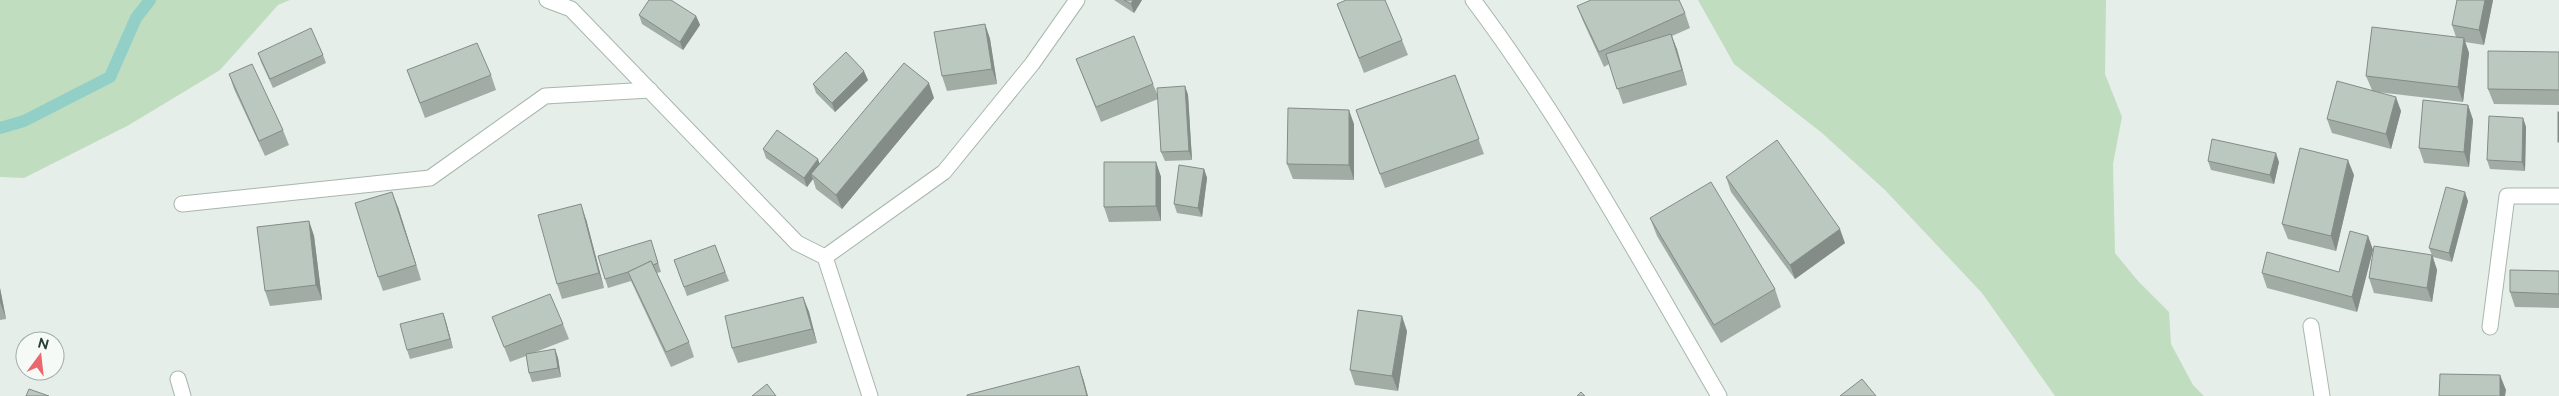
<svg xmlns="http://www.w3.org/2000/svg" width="2559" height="396" font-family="Raleway,sans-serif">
	<rect width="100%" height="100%" fill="#e5eee8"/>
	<g fill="#c0ddc0">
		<polygon points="0,0 290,0 278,5 220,70 129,125 24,178 0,177"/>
		<polygon points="1698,0 2106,0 2105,74 2122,117 2113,164 2115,253 2138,281 2169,312 2171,344 2193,385 2204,396 2055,396 1982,293 1885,190 1822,133 1734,64"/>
	</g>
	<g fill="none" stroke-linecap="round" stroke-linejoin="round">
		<polyline stroke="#91cfc7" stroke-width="12" points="0,128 24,121 110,77 136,18 150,0"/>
		<g stroke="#a8b6ad" stroke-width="17">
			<g id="minor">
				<polyline points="547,0 571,9 797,243 825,257 870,396"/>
				<path d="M1473,0C1566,124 1641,262 1719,396"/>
				<polyline points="182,204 430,178 545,96 650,90"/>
				<polyline points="825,257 944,172 1032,64 1077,0"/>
				<polyline points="2311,326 2322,396"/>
				<polyline points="2490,327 2507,196 2559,196"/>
				<polyline points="178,379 183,396"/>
			</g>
		</g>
		<use href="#minor" stroke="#fff" stroke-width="15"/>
	</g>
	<g fill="#a1aca5">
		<polygon points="1114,0 1142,0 1134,13"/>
		<polygon points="2493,0 2484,45 2465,42 2469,53 2463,102 2377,92 2401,111 2391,149 2332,133 2327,119 2372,90 2366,76 2456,37 2452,25"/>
		<polygon points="1337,4 1402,40 1408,55 1364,73"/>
		<polygon points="1577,6 1685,13 1690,28 1672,36 1687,85 1623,104 1609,64 1604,67 1583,21"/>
		<polygon points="639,15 696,16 700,25 683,50 642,24"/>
		<polygon points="985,24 990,39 997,84 947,91 942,76"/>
		<polygon points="2559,52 2559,105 2494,104 2488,89"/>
		<polygon points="258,53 323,55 326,63 273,88 261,62"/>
		<polygon points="1076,59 1153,84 1158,96 1185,86 1188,95 1192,160 1165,161 1161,152 1158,99 1101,122"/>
		<polygon points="407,70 491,75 496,90 425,118"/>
		<polygon points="229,74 283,130 289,145 265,156 234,89"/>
		<polygon points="1455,75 1484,154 1385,188 1356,110"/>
		<polygon points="868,80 835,112 816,93 813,84"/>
		<polygon points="934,98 842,209 816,189 813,179 807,187 766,158 763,149 820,163"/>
		<polygon points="2468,105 2473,120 2469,167 2424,163 2419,148"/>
		<polygon points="2523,118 2526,127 2525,171 2490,169 2487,160"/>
		<polygon points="1354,124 1354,180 1293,179 1287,164"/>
		<polygon points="2208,161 2279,162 2274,184 2211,170"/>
		<polygon points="1156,162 1161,177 1161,221 1109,222 1104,207"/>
		<polygon points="1204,169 1207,178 1202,217 1177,213 1174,204"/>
		<polygon points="2354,175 2336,251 2288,239 2282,224"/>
		<polygon points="1726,177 1845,243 1795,279 1731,192"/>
		<polygon points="2468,201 2452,262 2433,257 2437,270 2432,302 2374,293 2369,278 2432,255 2429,248"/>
		<polygon points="398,207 421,280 383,291 378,277"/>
		<polygon points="1650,218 1775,289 1781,307 1721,343 1657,236"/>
		<polygon points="586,219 604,288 562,299 557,284"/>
		<polygon points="309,221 314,236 322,300 270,306 265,291"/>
		<polygon points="2368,236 2373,250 2357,312 2267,288 2262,273 2339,272"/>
		<polygon points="715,245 729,281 687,296 674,260"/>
		<polygon points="654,249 661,272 657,273 689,342 694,357 671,367 631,281 608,288 605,279"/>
		<polygon points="2559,271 2559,308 2515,307 2510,292"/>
		<polygon points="0,288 6,319 0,320"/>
		<polygon points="803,297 809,312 817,343 738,363 732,348"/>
		<polygon points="443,313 446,322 453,348 410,359 407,350"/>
		<polygon points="492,317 563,324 569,339 533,353 555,349 558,358 561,377 532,382 529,373 526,356 510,362"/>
		<polygon points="1407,331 1398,391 1355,385 1350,370"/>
	</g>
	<g fill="#838c86">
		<polygon points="1133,0 1142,0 1134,13 1131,4"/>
		<polygon points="2485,0 2493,0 2484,45 2479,30"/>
		<polygon points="696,16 700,25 683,50 680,42"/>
		<polygon points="985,24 990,39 997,84 992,69"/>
		<polygon points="1671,34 1677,49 1687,85 1682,70"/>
		<polygon points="2464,38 2469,53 2463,102 2458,87"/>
		<polygon points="864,71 868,80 835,112 832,103"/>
		<polygon points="929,83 934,98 842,209 836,195"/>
		<polygon points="1185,86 1188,95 1192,160 1189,151"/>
		<polygon points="2396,97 2401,111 2391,149 2386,134"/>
		<polygon points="2468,105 2473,120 2469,167 2464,152"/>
		<polygon points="1349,110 1354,124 1354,180 1349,165"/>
		<polygon points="2523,118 2526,127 2525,171 2522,162"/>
		<polygon points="2276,153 2279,162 2274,184 2270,175"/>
		<polygon points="818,159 821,168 811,174 813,179 807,187 804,178"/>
		<polygon points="2348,160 2354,175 2336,251 2331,236"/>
		<polygon points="1156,162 1161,177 1161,221 1156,206"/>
		<polygon points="1204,169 1207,178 1202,217 1198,208"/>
		<polygon points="392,192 398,207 421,280 416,265"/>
		<polygon points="2465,192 2468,201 2452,262 2449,253"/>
		<polygon points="581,204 586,219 604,288 599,273"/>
		<polygon points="309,221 314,236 322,300 316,285"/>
		<polygon points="1840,229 1845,243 1795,279 1790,265"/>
		<polygon points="2368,236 2373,250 2357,312 2352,297"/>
		<polygon points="2432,255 2437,270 2432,302 2427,288"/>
		<polygon points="0,288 6,319 0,302"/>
		<polygon points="803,297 809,312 817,343 812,329"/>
		<polygon points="443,313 446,322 453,348 450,339"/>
		<polygon points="1402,316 1407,331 1398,391 1392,376"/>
		<polygon points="555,349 558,358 561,377 558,368"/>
		<polygon points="1079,366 1084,381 1088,396 1087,396"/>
		<polygon points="2500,375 2506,390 2505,396 2500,396"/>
	</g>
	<g fill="#bbc8c0" stroke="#838c86">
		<polygon points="649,0 671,0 696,16 680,42 639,15"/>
		<polygon points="1124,0 1133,0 1131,4"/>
		<polygon points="1346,0 1385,0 1402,40 1359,58 1337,4"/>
		<polygon points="1591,0 1679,0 1685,13 1599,52 1577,6"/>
		<polygon points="2457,0 2485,0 2479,30 2452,25"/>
		<polygon points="985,24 992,69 942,76 934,32"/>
		<polygon points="2372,27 2464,38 2458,87 2366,76"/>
		<polygon points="311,28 323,55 270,79 258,53"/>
		<polygon points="1671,34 1682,70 1617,89 1606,54"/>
		<polygon points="1134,36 1153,84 1096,107 1076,59"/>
		<polygon points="477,43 491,75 420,103 407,70"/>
		<polygon points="2488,51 2559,52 2559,90 2488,89"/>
		<polygon points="846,52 864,71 832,103 813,84"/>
		<polygon points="904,63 929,83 836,195 811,174"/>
		<polygon points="252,64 283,130 259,141 229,74"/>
		<polygon points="1455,75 1479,139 1380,174 1356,110"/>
		<polygon points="2337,81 2396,97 2386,134 2327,119"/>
		<polygon points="1185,86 1189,151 1161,152 1157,88"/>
		<polygon points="2423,100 2468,105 2464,152 2419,148"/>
		<polygon points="1288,108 1349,110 1349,165 1287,164"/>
		<rect x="2558" y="112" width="1" height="30"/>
		<polygon points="2489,116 2523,118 2522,162 2487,160"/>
		<polygon points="777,130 818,159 804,178 763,149"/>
		<polygon points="2212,139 2276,153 2270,175 2208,161"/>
		<polygon points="1777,140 1840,229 1790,265 1726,177"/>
		<polygon points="2300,148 2348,160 2331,236 2282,224"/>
		<polygon points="1104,162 1156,162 1156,206 1104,207"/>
		<polygon points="1179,165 1204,169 1198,208 1174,204"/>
		<polygon points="1711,182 1775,289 1714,325 1650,218"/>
		<polygon points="2446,187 2465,192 2449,253 2429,248"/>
		<polygon points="392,192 416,265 378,277 355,203"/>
		<polygon points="581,204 599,273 557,284 538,215"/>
		<polygon points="309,221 316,285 265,291 257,227"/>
		<polygon points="2350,231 2368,236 2352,297 2262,273 2267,252 2339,272"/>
		<polygon points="651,240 658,263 653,265 651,261 628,272 605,279 598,256"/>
		<polygon points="715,245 725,272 684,287 674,260"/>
		<polygon points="2374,246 2432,255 2427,288 2369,278"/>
		<polygon points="651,261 689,342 666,352 628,272"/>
		<polygon points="2510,270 2559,271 2559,294 2510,292"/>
		<polygon points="550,294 563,324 504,347 492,317"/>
		<polygon points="803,297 812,329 732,348 725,316"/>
		<polygon points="1358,310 1402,316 1392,376 1350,370"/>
		<polygon points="443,313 450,339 407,350 400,324"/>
		<polygon points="555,349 558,368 529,373 526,354"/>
		<polygon points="1079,366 1087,396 967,396 967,395"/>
		<polygon points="2440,374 2500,375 2500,396 2439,396"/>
		<polygon points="1862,379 1876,396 1840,396"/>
		<polygon points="767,384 776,396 752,396"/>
		<polygon points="29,389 49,396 26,396"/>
		<polygon points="1581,392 1585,396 1577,396"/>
	</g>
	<g transform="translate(40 356) rotate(15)"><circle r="24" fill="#f6faf7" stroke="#a2afa7"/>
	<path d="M0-4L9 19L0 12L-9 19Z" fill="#ea676d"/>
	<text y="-8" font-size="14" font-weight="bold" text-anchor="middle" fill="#253f30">N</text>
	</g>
</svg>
